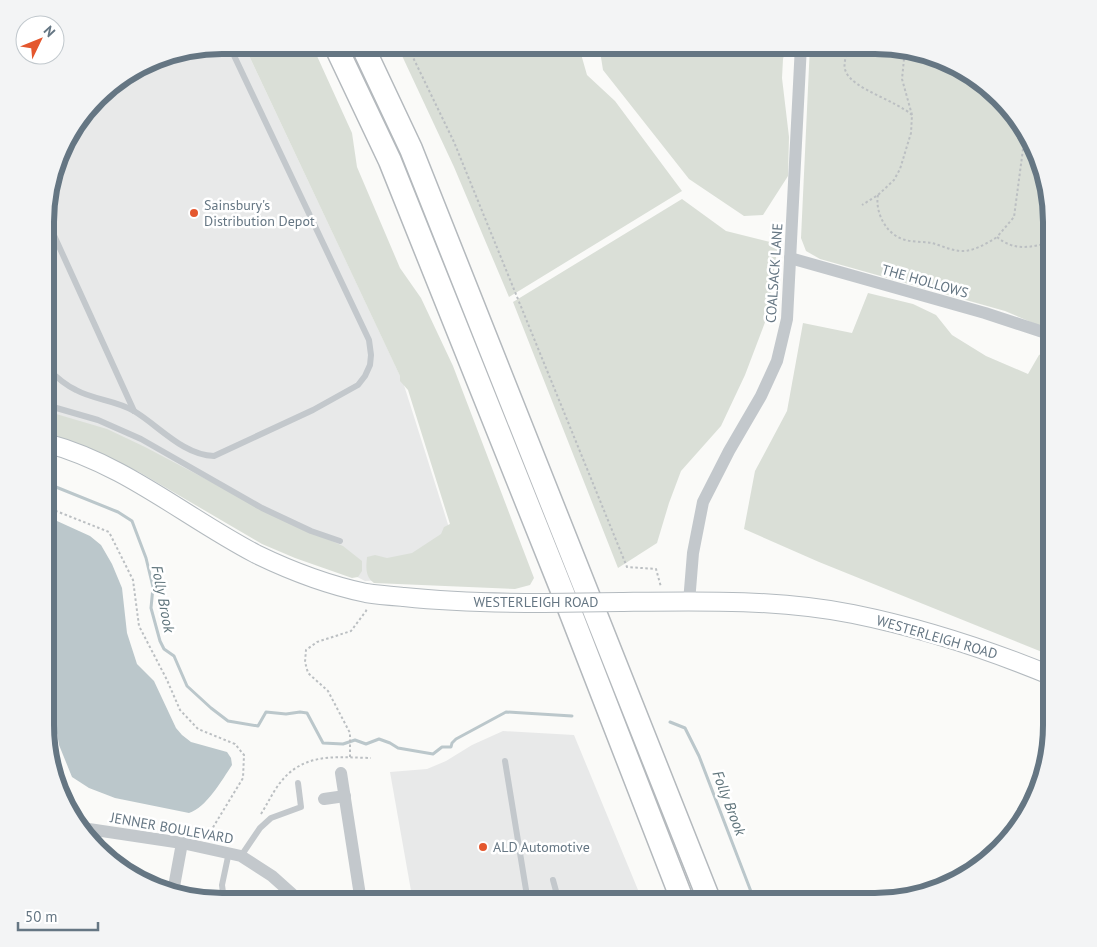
<svg xmlns="http://www.w3.org/2000/svg" width="1097" height="947" font-family="'PT Sans',sans-serif">
	<rect width="100%" height="100%" fill="#fafaf8"/>
	<g fill="#e8e9e9">
		<polygon points="222,45 244,45 403,382 464,575 365,581 70,430 46,426 47,198 69,134 105,89 165,54"/>
		<polygon points="503,731 574,735 643,902 413,902 390,772 427,769 446,761 472,745"/>
	</g>
	<g fill="#dadfd7">
		<path d="M244,45H312L352,133L357,167L400,268L421,298L453,366L534,578L530,585L515,589L374,583C365,577 366,567 367,557L375,555L387,558L412,553L441,534L444,527L450,524L408,390L400,381V376Z"/>
		<polygon points="397,45 586,45 581,54 587,75 615,101 682,191 509,297 454,167"/>
		<polygon points="599,45 787,45 783,59 782,78 789,137 788,176 763,215 744,216 689,179 603,70"/>
		<polygon points="810,45 887,45 953,63 1000,97 1038,154 1052,210 1052,331 1005,311 820,259 806,251 801,238"/>
		<polygon points="682,199 726,231 778,244 767,317 745,375 721,426 681,471 669,503 657,543 618,568 513,302"/>
		<polygon points="868,293 913,304 936,315 952,335 986,356 1028,374 1039,355 1047,351 1052,353 1052,656 819,562 744,529 755,471 787,411 803,323 852,333"/>
		<polygon points="46,411 107,429 145,447 276,516 343,546 362,561 362,571 358,577 352,578 295,558 262,544 139,472 100,455 46,436"/>
	</g>
	<path fill="#bbc7cb" d="M46,516L90,536L101,545L112,564L122,588L127,633L137,664L154,681L176,728L182,735L191,742L227,752L231,758L232,765C222,780 206,808 189,813L115,798L89,788L72,777L59,745L55,721L45,712Z"/>
	<g fill="none" stroke-linecap="round" stroke-linejoin="round">
		<g stroke="#bbc7cb" stroke-width="3">
			<polyline points="46,483 118,512 132,521 146,558 153,587 151,608 160,641 164,649 174,656 187,686 211,708 228,721 258,726 266,712 286,714 300,712 307,713 323,743 343,744 355,740 366,744 379,739 390,743 398,748 433,754 442,747 451,747 452,743 456,739 506,712 572,716"/>
			<polyline points="670,722 685,728 699,756 755,902"/>
			<polyline points="45,728 52,718"/>
			<path d="M52,767C59,775 61,781 58,792"/>
		</g>
		<g stroke="#b3babf" stroke-width="20">
			<g id="secondary">
				<path d="M46,443C125,464 185,517 256,554C291,571 328,585 366,593C379,595 392,596 404,597C451,602 497,603 544,603"/>
				<path d="M621,602C698,601 777,599 853,614C922,628 987,649 1052,676"/>
			</g>
		</g>
		<g stroke="#b4b9bd" stroke-width="25">
			<g id="highway">
				<polyline points="335,45 390,161 563,593 683,902"/>
				<polyline points="362,45 411,149 710,902"/>
			</g>
		</g>
		<g stroke="#bbbfc2" stroke-width="2" stroke-dasharray="2.5 2.5" stroke-linecap="butt">
			<polyline points="407,45 454,142 627,567 656,569 661,587"/>
			<path d="M850,45C847,54 842,64 846,72C853,89 897,101 912,115L911,133L900,169L894,180L878,195L862,205"/>
			<polyline points="904,59 902,79 912,115"/>
			<path d="M1025,134L1014,217L997,237C1015,252 1031,247 1052,242"/>
			<path d="M878,195C875,210 884,230 898,237C908,243 921,241 932,243C943,246 954,252 966,251C977,249 988,243 997,237"/>
			<polyline points="46,507 109,532 133,580 139,626 167,680 180,710 198,729 235,744 244,755 243,778 212,829 211,838"/>
			<polyline points="350,757 350,733 328,691 308,673 305,662 306,650 317,642 351,631 366,611 367,608"/>
			<path d="M261,814C266,806 270,798 275,790C299,752 331,757 371,758"/>
		</g>
		<g stroke="#c3c8cc" stroke-width="6">
			<polyline points="47,220 134,411"/>
			<path d="M46,367C55,376 65,385 76,390C94,400 116,400 134,411C159,426 183,455 214,456L313,410L358,385L365,376L370,365L371,355L369,340L229,45"/>
			<polyline points="46,405 98,420 141,439 262,508 311,531 340,541"/>
			<polyline points="505,761 528,902"/>
			<polyline points="241,856 260,828 271,818 301,807 298,783"/>
			<polyline points="553,880 559,902"/>
			<polyline points="226,902 224,900 222,885 229,852"/>
		</g>
		<g stroke="#c3c8cc" stroke-width="12">
			<polyline points="790,258 985,313 1052,335"/>
			<polyline points="689,602 693,553 703,502 729,451 761,396 777,361 787,319 801,45"/>
			<polyline points="341,773 361,902"/>
			<polyline points="324,799 345,796"/>
			<polyline points="82,828 182,843 241,856 272,876 301,902"/>
			<polyline points="173,892 182,843"/>
		</g>
		<use href="#secondary" stroke="#fff" stroke-width="18"/>
		<use href="#highway" stroke="#fff" stroke-width="22"/>
		<g stroke="#b3babf" stroke-width="20" stroke-linecap="butt">
			<polyline id="secondary-bridge" points="544,603 621,602"/>
		</g>
		<use href="#secondary-bridge" stroke="#fff" stroke-width="18"/>
	</g>
	<g fill="#e4572e" stroke="#fff" stroke-width="2">
		<circle cx="194" cy="213" r="5"/>
		<circle cx="483" cy="847" r="5"/>
	</g>
	<g text-anchor="middle" stroke-width="5" stroke-linejoin="round" paint-order="stroke">
		<g font-size="14" fill="#657683" stroke="#fff" text-anchor="start">
			<text x="204" y="210">Sainsbury's<tspan x="204" dy="16">Distribution Depot</tspan></text>
			<text x="493" y="852">ALD Automotive</text>
		</g>
		<g font-size="14" fill="#657683" stroke="#fff">
			<text transform="translate(774 273) rotate(-86)" y="5">COALSACK LANE</text>
			<text transform="translate(925 281) rotate(16)" y="5">THE HOLLOWS</text>
			<text x="536" y="607">WESTERLEIGH ROAD</text>
			<text transform="translate(937 637) rotate(16)" y="5">WESTERLEIGH ROAD</text>
			<text transform="translate(172 828) rotate(10)" y="5">JENNER BOULEVARD</text>
		</g>
		<g font-size="15" font-style="italic" fill="#60757c" stroke="#fff">
			<text transform="translate(163 599) rotate(79)" y="5">Folly Brook</text>
			<text transform="translate(729 803) rotate(69)" y="5">Folly Brook</text>
		</g>
	</g>
	<path d="M0 0H1097V947H0ZM222 54H875A168 168 0 0 1 1043 222V725A168 168 0 0 1 875 893H222A168 168 0 0 1 54 725V222A168 168 0 0 1 222 54Z" fill="#f3f4f5" fill-rule="evenodd"/>
	<path fill="none" stroke="#657683" stroke-width="6" d="M222 54H875A168 168 0 0 1 1043 222V725A168 168 0 0 1 875 893H222A168 168 0 0 1 54 725V222A168 168 0 0 1 222 54Z"/>
	<g transform="translate(40 40) rotate(47)"><circle r="24" fill="#ffffff" stroke="#c1c8cd"/>
	<path d="M0-4L9 19L0 12L-9 19Z" fill="#e4572e"/>
	<text y="-8" font-size="14" font-weight="bold" text-anchor="middle" fill="#657683">N</text>
	</g>
	<path d="M18 922v8h80v-8" fill="none" stroke="#657683" stroke-width="2.5"/>
	<text x="25" y="922" font-size="15" fill="#657683" stroke="#ffffff" stroke-width="4" paint-order="stroke">50 m</text>
</svg>
